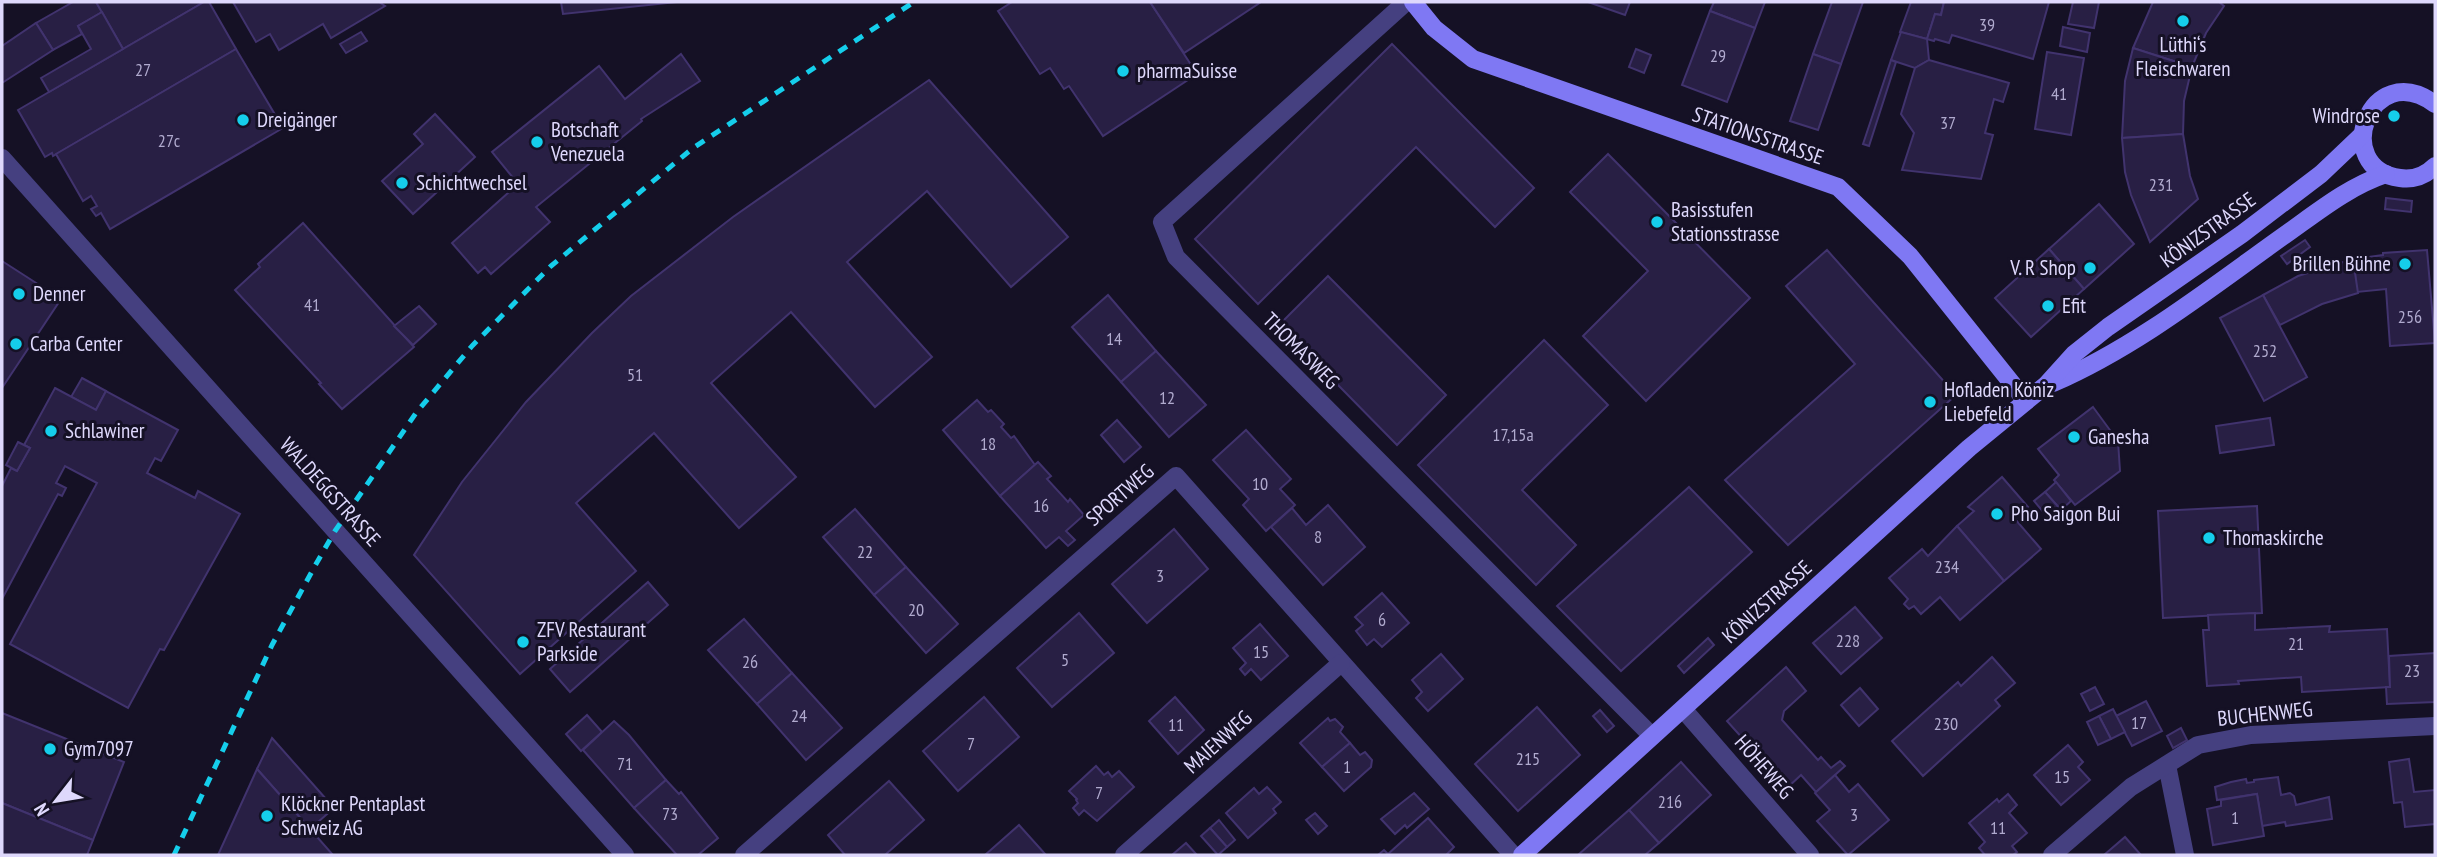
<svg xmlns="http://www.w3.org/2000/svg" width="2437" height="857" font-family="'PT Sans Narrow',sans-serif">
	<rect width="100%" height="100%" fill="#151125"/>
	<g fill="#281f44" stroke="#41336e" stroke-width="2">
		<polygon points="73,2 96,2 102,12 78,26 82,34 53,50 36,23"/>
		<polygon points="96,2 204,2 123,49"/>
		<polygon points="204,2 209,2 236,49 53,156 52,153 45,157 18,110"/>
		<polygon points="233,2 379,2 385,6 331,38 323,24 279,50 270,34 256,42"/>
		<polygon points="561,2 677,2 563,14"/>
		<polygon points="1012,2 1150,2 1197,74 1103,136 1069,86 1064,89 1050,68 1040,74 998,11"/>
		<polygon points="1150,2 1261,2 1184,53"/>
		<polygon points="1588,2 1630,2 1625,15"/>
		<polygon points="1714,2 1765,2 1755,28 1710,11"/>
		<polygon points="1832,2 1863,2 1841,64 1813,54"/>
		<polygon points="1911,2 1944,2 1941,15 1935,14 1927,39 1900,32"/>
		<polygon points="1944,2 2049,2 2033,59 1952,35 1949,43 1935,39 1934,41 1927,39 1935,14 1941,15"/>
		<polygon points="2073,2 2099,2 2094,28 2068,24"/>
		<polygon points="2153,2 2219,2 2224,6 2206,33 2192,67 2133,48"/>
		<polygon points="1710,11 1755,28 1727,102 1682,85"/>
		<polygon points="102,12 123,49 49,92 41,78 91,49 78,26"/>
		<polygon points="36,23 53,50 2,83 2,46"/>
		<polygon points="2063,27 2090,33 2087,52 2060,46"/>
		<polygon points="361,32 367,41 346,53 340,44"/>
		<polygon points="1901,32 1927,39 1929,60 1915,68 1891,60"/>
		<polygon points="1392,44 1534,188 1495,227 1416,147 1258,304 1195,239"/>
		<polygon points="2133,48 2192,67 2184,101 2183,134 2122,138 2125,81"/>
		<polygon points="236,49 283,128 110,229 101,213 96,216 91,209 97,206 91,196 83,201 56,154"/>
		<polygon points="1636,49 1651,55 1644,73 1629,67"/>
		<polygon points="2047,52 2084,58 2071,135 2035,129"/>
		<polygon points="681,54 700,81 641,119 642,121 536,207 550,222 491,274 485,267 478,273 452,243 518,184 492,152 599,66 625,99"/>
		<polygon points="1813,54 1841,64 1818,130 1790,121"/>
		<polygon points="1891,60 1896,62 1869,146 1863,144"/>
		<polygon points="1929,60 2009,83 2003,102 1994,99 1985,133 1993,135 1981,179 1902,170 1914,133 1901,114 1915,68"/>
		<polygon points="929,80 1068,237 1011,287 927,191 847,262 932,357 875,407 791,312 711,383 796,477 739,528 654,433 576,503 636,571 520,674 414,555 462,482 526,402 592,333 631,296 733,217"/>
		<polygon points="435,114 475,157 413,214 382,181 423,144 414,134"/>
		<polygon points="2183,134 2190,176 2198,199 2150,242 2131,195 2125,172 2122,138"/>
		<polygon points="1608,154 1750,298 1646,401 1583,336 1648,271 1570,192"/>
		<polygon points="2386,198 2412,201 2411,212 2385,209"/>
		<polygon points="2099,204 2134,244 2084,289 2049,249"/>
		<polygon points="303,223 414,347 342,409 319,384 321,383 235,290 260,267 258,264"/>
		<polygon points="2305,240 2310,247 2287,264 2281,256"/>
		<polygon points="2049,249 2084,289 2031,337 1995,298"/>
		<polygon points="1827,250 1956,395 1788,545 1725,480 1855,364 1786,286"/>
		<polygon points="2427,250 2435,343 2390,346 2386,289 2357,292 2353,259 2383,255 2383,253"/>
		<polygon points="2353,259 2358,293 2322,304 2280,325 2263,295 2298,276"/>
		<polygon points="2,261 61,299 2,388"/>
		<polygon points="1328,276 1446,395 1397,445 1279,325"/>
		<polygon points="1108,295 1156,351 1121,382 1072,327"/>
		<polygon points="2263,295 2307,377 2264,401 2220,318"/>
		<polygon points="419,306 436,324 413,345 394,326"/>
		<polygon points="1544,340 1608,405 1522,490 1576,545 1536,585 1418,465"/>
		<polygon points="1156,351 1206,405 1169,437 1121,382"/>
		<polygon points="82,378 106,391 96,410 71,397"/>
		<polygon points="55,388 96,410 106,391 178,430 161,461 155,458 147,473 195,498 198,491 240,514 164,650 160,649 128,708 10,644 97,483 65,466 56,483 66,488 62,496 58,494 2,599 2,486 11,468 17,471 30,448 24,445"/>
		<polygon points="977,400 988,412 991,410 1004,424 1001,427 1011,438 1014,436 1035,465 1000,496 943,430"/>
		<polygon points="2093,407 2118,441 2120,471 2075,505 2054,480 2059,475 2038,449"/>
		<polygon points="2270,418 2274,445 2220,453 2216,426"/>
		<polygon points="1117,420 1141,447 1124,462 1101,435"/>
		<polygon points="1246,430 1291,479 1280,489 1295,505 1266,531 1243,505 1249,499 1213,460"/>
		<polygon points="18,442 30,448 17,471 6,465"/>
		<polygon points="1038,462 1051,476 1047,479 1068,502 1070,499 1084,515 1066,531 1075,540 1068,546 1059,537 1046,548 1000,496"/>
		<polygon points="2002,477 2028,507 2015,519 2041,549 2004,581 1957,526 1974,511 1968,507"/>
		<polygon points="2056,482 2071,501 2061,510 2045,492"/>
		<polygon points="1689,487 1752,552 1621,671 1557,606"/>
		<polygon points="2045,492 2061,510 2050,520 2034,501"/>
		<polygon points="1328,505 1365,547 1323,585 1271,527 1292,508 1306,525"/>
		<polygon points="2257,506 2262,613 2163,618 2158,511"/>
		<polygon points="855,509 906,567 874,595 823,537"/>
		<polygon points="1957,526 2004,581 1960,620 1940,597 1921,614 1914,606 1909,609 1904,604 1908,599 1889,578 1922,549 1928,556"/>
		<polygon points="1174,529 1208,569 1147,623 1112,584"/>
		<polygon points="906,567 958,624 926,653 874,595"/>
		<polygon points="648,582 668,605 570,692 550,669"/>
		<polygon points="1382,593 1409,623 1382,647 1374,639 1367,645 1356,631 1363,625 1355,617"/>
		<polygon points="1855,607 1882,638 1841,674 1813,643"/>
		<polygon points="1079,613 1114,653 1052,707 1017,668"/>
		<polygon points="2255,613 2255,630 2330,626 2329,632 2387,629 2390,687 2302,692 2301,677 2238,681 2239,684 2207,686 2203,630 2209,630 2208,615"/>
		<polygon points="744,619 792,673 757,704 708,650"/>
		<polygon points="1260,624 1288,656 1261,680 1251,669 1245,675 1240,669 1246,663 1233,648"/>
		<polygon points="1708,638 1714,645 1684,673 1678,666"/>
		<polygon points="2435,653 2435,702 2387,704 2386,687 2390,687 2389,656"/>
		<polygon points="1441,654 1463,679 1428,711 1416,698 1422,692 1412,680"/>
		<polygon points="1992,657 2015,683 1995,700 2000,706 1923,776 1892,741 1958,682 1961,686"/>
		<polygon points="1786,667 1806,691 1784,711 1782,720 1818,760 1821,757 1831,768 1840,761 1845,766 1816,792 1801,775 1787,788 1727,721"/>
		<polygon points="792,673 842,728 806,760 757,704"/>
		<polygon points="2095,687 2104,704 2090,711 2081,694"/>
		<polygon points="1860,688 1878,709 1859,726 1841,705"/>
		<polygon points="984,697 1019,737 958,791 923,751"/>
		<polygon points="1175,697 1204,730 1178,754 1149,721"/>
		<polygon points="2146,701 2162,731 2132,746 2116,716"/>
		<polygon points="1537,707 1580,755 1518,811 1475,764"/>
		<polygon points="2113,709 2125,732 2111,739 2099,716"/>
		<polygon points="1600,710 1614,726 1607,732 1593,716"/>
		<polygon points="2,713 124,762 93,840 2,803"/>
		<polygon points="587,715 602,732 581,751 566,734"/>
		<polygon points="2099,716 2111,739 2098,745 2087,722"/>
		<polygon points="1328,718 1330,721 1335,719 1343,727 1340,732 1350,743 1322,767 1300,743"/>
		<polygon points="614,721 629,735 666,780 634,808 583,750"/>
		<polygon points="2181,728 2187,740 2173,748 2167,736"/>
		<polygon points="272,738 334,808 310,829 257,769"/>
		<polygon points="1350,743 1360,755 1365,752 1372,760 1371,767 1344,791 1322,767"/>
		<polygon points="2068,745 2083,762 2078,767 2090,780 2061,805 2034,775"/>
		<polygon points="2409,759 2414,792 2435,790 2435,824 2405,827 2402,802 2394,803 2389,762"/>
		<polygon points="1681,762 1711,795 1659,843 1629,810"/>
		<polygon points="1096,766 1104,775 1108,772 1112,777 1119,771 1134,787 1097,821 1084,810 1079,815 1073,808 1078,803 1076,800 1077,799 1069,791"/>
		<polygon points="257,769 288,804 333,855 218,855"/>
		<polygon points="1835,775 1849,792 1858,784 1889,820 1848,855 1817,821 1830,810 1815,793"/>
		<polygon points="2278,777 2281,795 2290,793 2294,796 2296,805 2329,797 2332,819 2286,826 2285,822 2262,826 2257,794 2217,800 2215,787 2231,782 2246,779 2247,783 2254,782 2254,780"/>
		<polygon points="666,780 679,794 681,792 718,838 698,855 677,855 634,808"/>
		<polygon points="889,781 924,820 885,855 845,855 828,835"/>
		<polygon points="1267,787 1281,802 1273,809 1276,813 1248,838 1226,813 1254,788 1259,794"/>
		<polygon points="1414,793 1429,809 1407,828 1405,825 1395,834 1381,819"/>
		<polygon points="2008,794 2017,805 2009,813 2027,833 2012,846 2017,852 2013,855 1985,855 1979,848 1985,842 1969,823 1997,799 1999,802"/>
		<polygon points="2257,794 2264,836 2213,845 2207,809 2221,806 2221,800"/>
		<polygon points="2,803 93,840 87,855 2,855"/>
		<polygon points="1629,810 1659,843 1645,855 1578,855"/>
		<polygon points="1315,813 1327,826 1318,834 1306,820"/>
		<polygon points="1428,818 1454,847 1446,855 1378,855 1384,850 1388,854"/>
		<polygon points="1219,820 1235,840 1227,847 1210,828"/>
		<polygon points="1019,825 1046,855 985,855"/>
		<polygon points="1210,828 1227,847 1218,855 1201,836"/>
		<polygon points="2125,837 2141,855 2104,855"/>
		<polygon points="1186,843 1197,855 1172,855"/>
	</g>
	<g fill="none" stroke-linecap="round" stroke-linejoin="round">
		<g stroke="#454080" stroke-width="18">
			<polyline points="1406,2 1162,222 1176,257 1652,736"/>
			<polyline points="2,158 625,855"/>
			<polyline points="1683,709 1810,855"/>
			<polyline points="2167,765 2185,855"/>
			<polyline points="744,855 1176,476 1513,855"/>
			<polyline points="1124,855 1341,663"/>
			<polyline points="2052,855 2131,787 2198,745 2251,735 2435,726"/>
		</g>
		<g stroke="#7f78f3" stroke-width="18">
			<polyline points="1413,2 1434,28 1473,59 1838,187 1910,256 2026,401"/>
			<path d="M2435,104C2369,56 2330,169 2400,178C2414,180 2426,175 2435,166"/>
			<path d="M2053,383C2136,347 2209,289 2282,237C2315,214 2347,187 2386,174"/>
			<polyline points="1522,855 1969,448 2046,385 2074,354 2108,327 2242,234 2321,174 2362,135"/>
		</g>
		<polyline stroke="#15ceeb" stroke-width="5" stroke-dasharray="10 9" stroke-linecap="butt" points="174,855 272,645 316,564 335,531 416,413 472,346 551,266 693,148 914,2"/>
	</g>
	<g fill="#15ceeb" stroke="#151125" stroke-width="2.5">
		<circle cx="2183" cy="21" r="7"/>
		<circle cx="1123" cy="71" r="7"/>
		<circle cx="2394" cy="116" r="7"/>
		<circle cx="243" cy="120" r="7"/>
		<circle cx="537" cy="142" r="7"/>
		<circle cx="402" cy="183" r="7"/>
		<circle cx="1657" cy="222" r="7"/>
		<circle cx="2405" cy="264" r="7"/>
		<circle cx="2090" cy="268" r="7"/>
		<circle cx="19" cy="294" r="7"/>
		<circle cx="2048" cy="306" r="7"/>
		<circle cx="16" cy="344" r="7"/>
		<circle cx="1930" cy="402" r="7"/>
		<circle cx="51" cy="431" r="7"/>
		<circle cx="2074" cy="437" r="7"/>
		<circle cx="1997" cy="514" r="7"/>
		<circle cx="2209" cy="538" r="7"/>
		<circle cx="523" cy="642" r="7"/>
		<circle cx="50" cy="749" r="7"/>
		<circle cx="267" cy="816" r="7"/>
	</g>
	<g text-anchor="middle" stroke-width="6" stroke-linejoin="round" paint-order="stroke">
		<g font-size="18" fill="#b0aace">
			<text x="1987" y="31">39</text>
			<text x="1718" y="62">29</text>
			<text x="143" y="76">27</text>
			<text x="2059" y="100">41</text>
			<text x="1948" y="129">37</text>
			<text x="169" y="147">27c</text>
			<text x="2161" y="191">231</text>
			<text x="312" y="311">41</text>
			<text x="2410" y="323">256</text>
			<text x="1114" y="345">14</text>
			<text x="2265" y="357">252</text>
			<text x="635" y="381">51</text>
			<text x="1167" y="404">12</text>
			<text x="1513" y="441">17,15a</text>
			<text x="988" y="450">18</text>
			<text x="1260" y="490">10</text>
			<text x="1041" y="512">16</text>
			<text x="1318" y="543">8</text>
			<text x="865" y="558">22</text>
			<text x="1947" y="573">234</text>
			<text x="1160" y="582">3</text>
			<text x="916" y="616">20</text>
			<text x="1382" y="626">6</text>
			<text x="1848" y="647">228</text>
			<text x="2296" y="650">21</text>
			<text x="1261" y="658">15</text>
			<text x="1065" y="666">5</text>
			<text x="750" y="668">26</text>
			<text x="2412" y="677">23</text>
			<text x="799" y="722">24</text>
			<text x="2139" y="729">17</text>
			<text x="1946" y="730">230</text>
			<text x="1176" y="731">11</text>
			<text x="971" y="750">7</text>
			<text x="1528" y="765">215</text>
			<text x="625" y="770">71</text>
			<text x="1347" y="773">1</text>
			<text x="2062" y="783">15</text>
			<text x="1099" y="799">7</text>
			<text x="1670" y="808">216</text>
			<text x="670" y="820">73</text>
			<text x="1854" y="821">3</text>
			<text x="2235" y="824">1</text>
			<text x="1998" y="834">11</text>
		</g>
		<g font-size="21" fill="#ded8fc" stroke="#151125" text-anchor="start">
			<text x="2183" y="52" text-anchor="middle">Lüthi‘s<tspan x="2183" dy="24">Fleischwaren</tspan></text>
			<text x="1137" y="78">pharmaSuisse</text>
			<text x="2380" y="123" text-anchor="end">Windrose</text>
			<text x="257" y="127">Dreigänger</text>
			<text x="551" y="137">Botschaft<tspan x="551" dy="24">Venezuela</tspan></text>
			<text x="416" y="190">Schichtwechsel</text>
			<text x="1671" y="217">Basisstufen<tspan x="1671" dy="24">Stationsstrasse</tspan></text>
			<text x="2391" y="271" text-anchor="end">Brillen Bühne</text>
			<text x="2076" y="275" text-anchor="end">V. R Shop</text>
			<text x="33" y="301">Denner</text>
			<text x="2062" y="313">Efit</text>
			<text x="30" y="351">Carba Center</text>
			<text x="1944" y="397">Hofladen Köniz<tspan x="1944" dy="24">Liebefeld</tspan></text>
			<text x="65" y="438">Schlawiner</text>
			<text x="2088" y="444">Ganesha</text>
			<text x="2011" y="521">Pho Saigon Bui</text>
			<text x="2223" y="545">Thomaskirche</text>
			<text x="537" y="637">ZFV Restaurant<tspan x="537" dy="24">Parkside</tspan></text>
			<text x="64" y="756">Gym7097</text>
			<text x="281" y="811">Klöckner Pentaplast<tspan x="281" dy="24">Schweiz AG</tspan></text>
		</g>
		<g font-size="21" fill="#ded8fc" stroke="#151125">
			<text transform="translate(1758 136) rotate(19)" y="7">STATIONSSTRASSE</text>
			<text transform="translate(2208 230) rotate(-36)" y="7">KÖNIZSTRASSE</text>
			<text transform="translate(1301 351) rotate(45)" y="7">THOMASWEG</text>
			<text transform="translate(330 492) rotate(48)" y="7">WALDEGGSTRASSE</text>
			<text transform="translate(1120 495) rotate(-41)" y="7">SPORTWEG</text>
			<text transform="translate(1767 602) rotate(-42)" y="7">KÖNIZSTRASSE</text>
			<text transform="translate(2265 714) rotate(-6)" y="7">BUCHENWEG</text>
			<text transform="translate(1218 742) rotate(-42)" y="7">MAIENWEG</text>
			<text transform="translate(1764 767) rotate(49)" y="7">HÖHEWEG</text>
		</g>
	</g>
	<rect width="2437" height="857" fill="none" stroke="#ded8fc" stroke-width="7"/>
	<g transform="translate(56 801) rotate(239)" stroke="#151125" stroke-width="5" paint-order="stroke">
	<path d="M0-5L12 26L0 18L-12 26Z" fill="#ded8fc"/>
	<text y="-10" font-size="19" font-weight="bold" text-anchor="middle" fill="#ded8fc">N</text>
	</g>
</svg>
